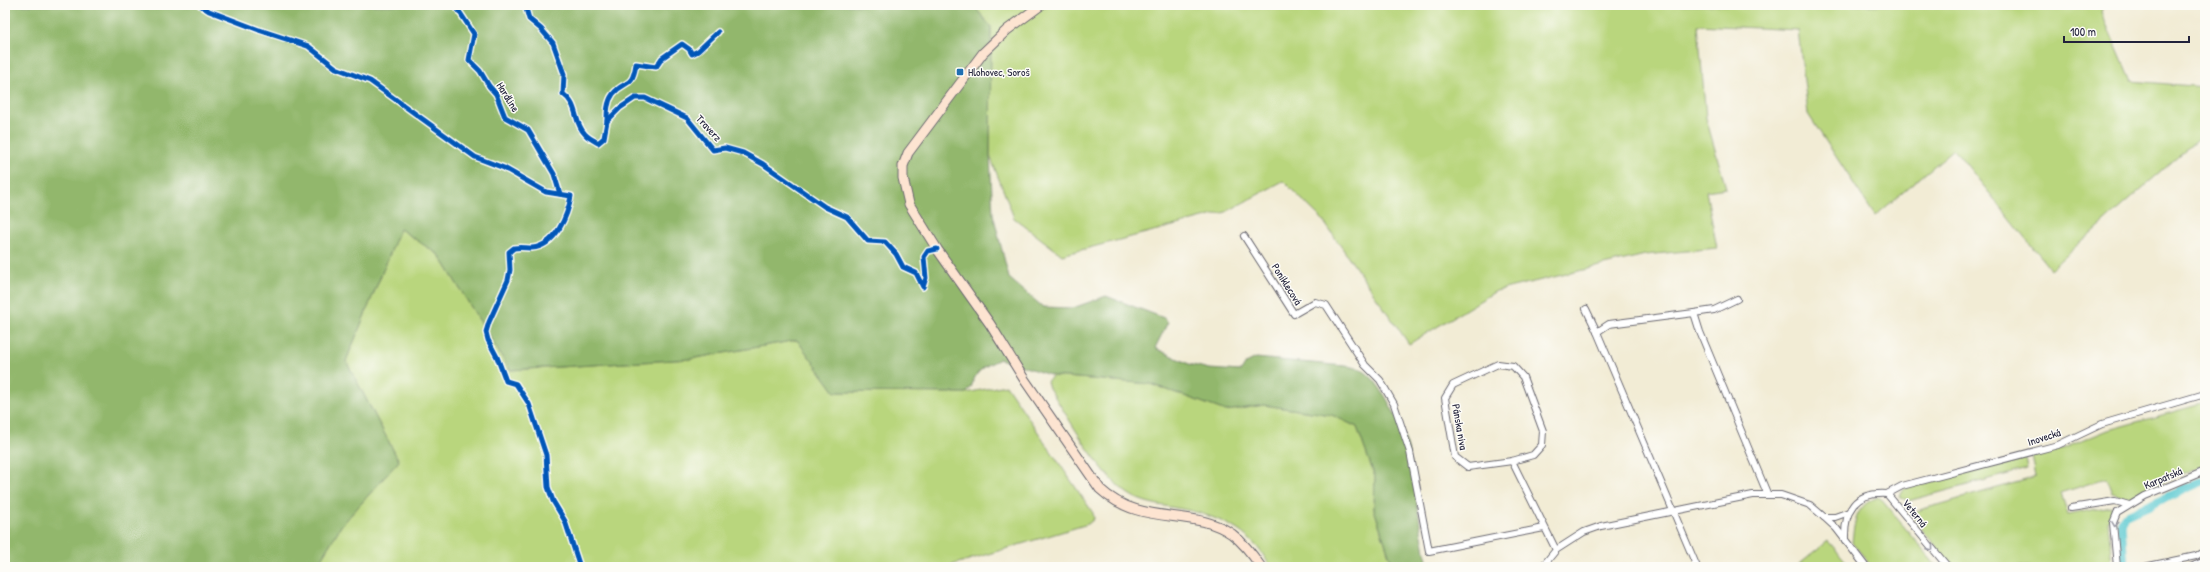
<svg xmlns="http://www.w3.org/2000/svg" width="2210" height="572" font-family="'Patrick Hand',sans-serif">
	<rect width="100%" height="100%" fill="#fdfcf7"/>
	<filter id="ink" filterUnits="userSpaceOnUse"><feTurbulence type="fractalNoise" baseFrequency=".025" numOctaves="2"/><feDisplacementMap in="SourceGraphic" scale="8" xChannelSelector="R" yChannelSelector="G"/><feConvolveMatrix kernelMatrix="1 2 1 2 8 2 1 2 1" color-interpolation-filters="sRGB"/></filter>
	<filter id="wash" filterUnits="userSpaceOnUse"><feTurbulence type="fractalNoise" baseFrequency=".012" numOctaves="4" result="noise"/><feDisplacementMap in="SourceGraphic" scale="16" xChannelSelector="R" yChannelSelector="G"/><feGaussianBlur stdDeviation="0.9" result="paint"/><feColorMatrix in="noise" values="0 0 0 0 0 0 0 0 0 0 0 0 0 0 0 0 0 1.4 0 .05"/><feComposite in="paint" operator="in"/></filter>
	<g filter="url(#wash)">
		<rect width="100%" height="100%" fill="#f2ecd5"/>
		<g fill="#b9d67d" stroke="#6e7c5c">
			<polygon points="973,5 2104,5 2101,12 2131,81 2205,87 2205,133 2050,269 1954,149 1875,216 1808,114 1798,30 1698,25 1706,118 1726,188 1706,191 1717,248 1645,255 1496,291 1409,344 1322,219 1283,181 1226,212 1062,255 1014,218 990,156 991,27"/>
			<polygon points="400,229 439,255 510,370 690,359 797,340 835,392 966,393 1006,385 1093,513 1094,519 1088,524 945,567 316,567 341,526 399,461 346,361"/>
			<path d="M1053,376L1151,384L1226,411L1264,405L1332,415L1357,427L1375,477L1374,509L1393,567H1270C1253,530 1214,514 1176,508C1159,505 1141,503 1127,493C1097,471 1070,419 1049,388L1047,381Z"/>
			<polygon points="2205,403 2205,464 2144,490 2130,499 2112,493 2106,478 2061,493 2068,515 2111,506 2112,512 2108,522 2112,564 2043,567 1954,566 1945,558 1909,513 2036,477 2032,455 2062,449 2108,430"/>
			<polygon points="2025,457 2027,469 1908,501 1900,496 1902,491 1906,488"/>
			<path d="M1879,497L1938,567H1873L1852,543C1854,522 1856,504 1879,497Z"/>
			<polygon points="1828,541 1851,567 1796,567"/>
		</g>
		<path fill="#92b76c" stroke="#5a6c54" d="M5,5H973L991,27L990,156L993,214L1009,278L1043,307L1073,308L1106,296L1164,318L1168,322L1155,348L1189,364L1209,369L1241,371L1246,363L1256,358L1345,366C1352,367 1359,368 1365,372C1383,384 1403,429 1408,449C1417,488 1418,528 1429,567H1393L1374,509L1375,477L1357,427L1332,415L1264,405L1226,411L1151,384L1053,376L1000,359C990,364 981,367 975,377C972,384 972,388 966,393L835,392L797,340L690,359L510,370L439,255L400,229L346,361L399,461L341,526L316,567H5Z"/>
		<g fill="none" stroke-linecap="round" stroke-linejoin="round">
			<polyline stroke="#5dcad2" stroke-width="9" points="2124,567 2121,524 2125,516 2205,480"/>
		</g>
	</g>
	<g filter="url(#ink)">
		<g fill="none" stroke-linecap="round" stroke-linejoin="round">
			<g stroke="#6b6971" stroke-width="8">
				<g id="minor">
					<polyline points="1244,236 1294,314 1315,302 1326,305 1365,365 1380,380 1394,404 1410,452 1429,551 1544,528"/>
					<polyline points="1586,309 1597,332"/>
					<polyline points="1694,313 1714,310 1737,299"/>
					<polygon points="1498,364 1513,366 1523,377 1543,431 1542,445 1533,455 1512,461 1468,467 1455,457 1445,398 1453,385"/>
					<polyline points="1512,461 1556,550 1542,567"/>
					<polyline points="1887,494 1902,486 2058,445 2102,424 2205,394"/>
					<polyline points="2071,508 2115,501 2129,505"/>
					<polyline points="1824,517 1835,517 1849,512"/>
					<path d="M1845,540C1844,509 1855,492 1887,494L1948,567"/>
					<polyline points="1556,550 1584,532 1601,526 1753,495 1781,495 1810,505 1824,517 1836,528 1866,567"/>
					<polyline points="1697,567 1597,332 1609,324 1694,313 1700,332 1767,493"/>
					<polyline points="2117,567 2113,523 2117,513 2145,496 2205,471"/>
					<polyline points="2144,567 2196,556 2205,551"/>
					<polyline points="2191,567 2205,561"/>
				</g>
			</g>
			<g stroke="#6b6971" stroke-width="11">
				<path id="secondary" d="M1041,5L1007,30L983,53L908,153L903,166V178L909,204L937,249L990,324L1024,379L1100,489C1142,528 1192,506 1232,534C1244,543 1253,555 1261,567"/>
			</g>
			<use href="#minor" stroke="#fff" stroke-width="6"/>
			<use href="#secondary" stroke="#fde4d1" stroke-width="9"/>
			<g stroke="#fdfcf7" stroke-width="8">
				<g id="cycleway">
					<path d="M200,5L209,11L259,30L308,46L336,68L370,81L475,157L504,168L546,192L571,196C568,215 556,246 532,248C526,248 520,247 514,248L509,252L510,270L508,280L489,322L486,332L488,340L497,357L506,381L516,384L529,404L546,455L548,487L553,501L565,521L580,567"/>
					<polyline points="455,5 474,34 469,60 480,71 489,86 496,94 505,117 528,130 554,174 560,194"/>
					<path d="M525,5L529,19L541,29L553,43L564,74L563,94C579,105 573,122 585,134C588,138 594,140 598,143L604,138L607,121L620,108L635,98H645L687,118L713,150L725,148L743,153L763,164L825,207L847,217L868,241L885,242L896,254L903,267L916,273L923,287L926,278L924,257L928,251L937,249"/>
					<path d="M607,121C607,112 607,102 613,94C625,79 632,90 636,64L656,67L662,58L682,44L689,49L692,54L698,51L718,32"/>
				</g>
			</g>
			<use href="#cycleway" stroke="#0057b8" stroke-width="5"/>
		</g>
		<defs><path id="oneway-chevron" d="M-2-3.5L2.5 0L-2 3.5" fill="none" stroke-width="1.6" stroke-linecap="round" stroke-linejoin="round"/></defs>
		<g stroke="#9c9ca7">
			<use href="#oneway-chevron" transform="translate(2115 524) rotate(97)"/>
			<use href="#oneway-chevron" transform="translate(1931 548) rotate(51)"/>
		</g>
	</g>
	<rect fill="#1f6fb2" stroke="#fdfcf7" stroke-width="1.5" x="956" y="68" width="8" height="8" rx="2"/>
	<g text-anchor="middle" stroke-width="3" stroke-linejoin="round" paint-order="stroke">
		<g font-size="11" fill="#22223b" stroke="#fdfcf7" text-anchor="start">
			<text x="968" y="76">Hlohovec, Soroš</text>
		</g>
		<g font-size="11" fill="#22223b" stroke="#fdfcf7">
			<text transform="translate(508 97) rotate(58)" y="4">Hardline</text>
			<text transform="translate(709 128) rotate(47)" y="4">Traverz</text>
			<text transform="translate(1287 284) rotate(58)" y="4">Poniklecová</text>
			<text transform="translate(1460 427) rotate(80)" y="4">Pánska niva</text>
			<text transform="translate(2044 437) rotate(-18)" y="4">Inovecká</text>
			<text transform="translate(2163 478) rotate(-23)" y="4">Karpatská</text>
			<text transform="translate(1915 513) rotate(51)" y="4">Veterná</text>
		</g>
	</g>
	<rect width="2210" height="572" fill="none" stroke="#fdfcf7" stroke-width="20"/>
	<path d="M2064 36v6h125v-6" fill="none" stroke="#22223b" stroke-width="2"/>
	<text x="2070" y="36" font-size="12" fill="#22223b" stroke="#fdfcf7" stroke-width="3" paint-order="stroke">100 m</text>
</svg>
